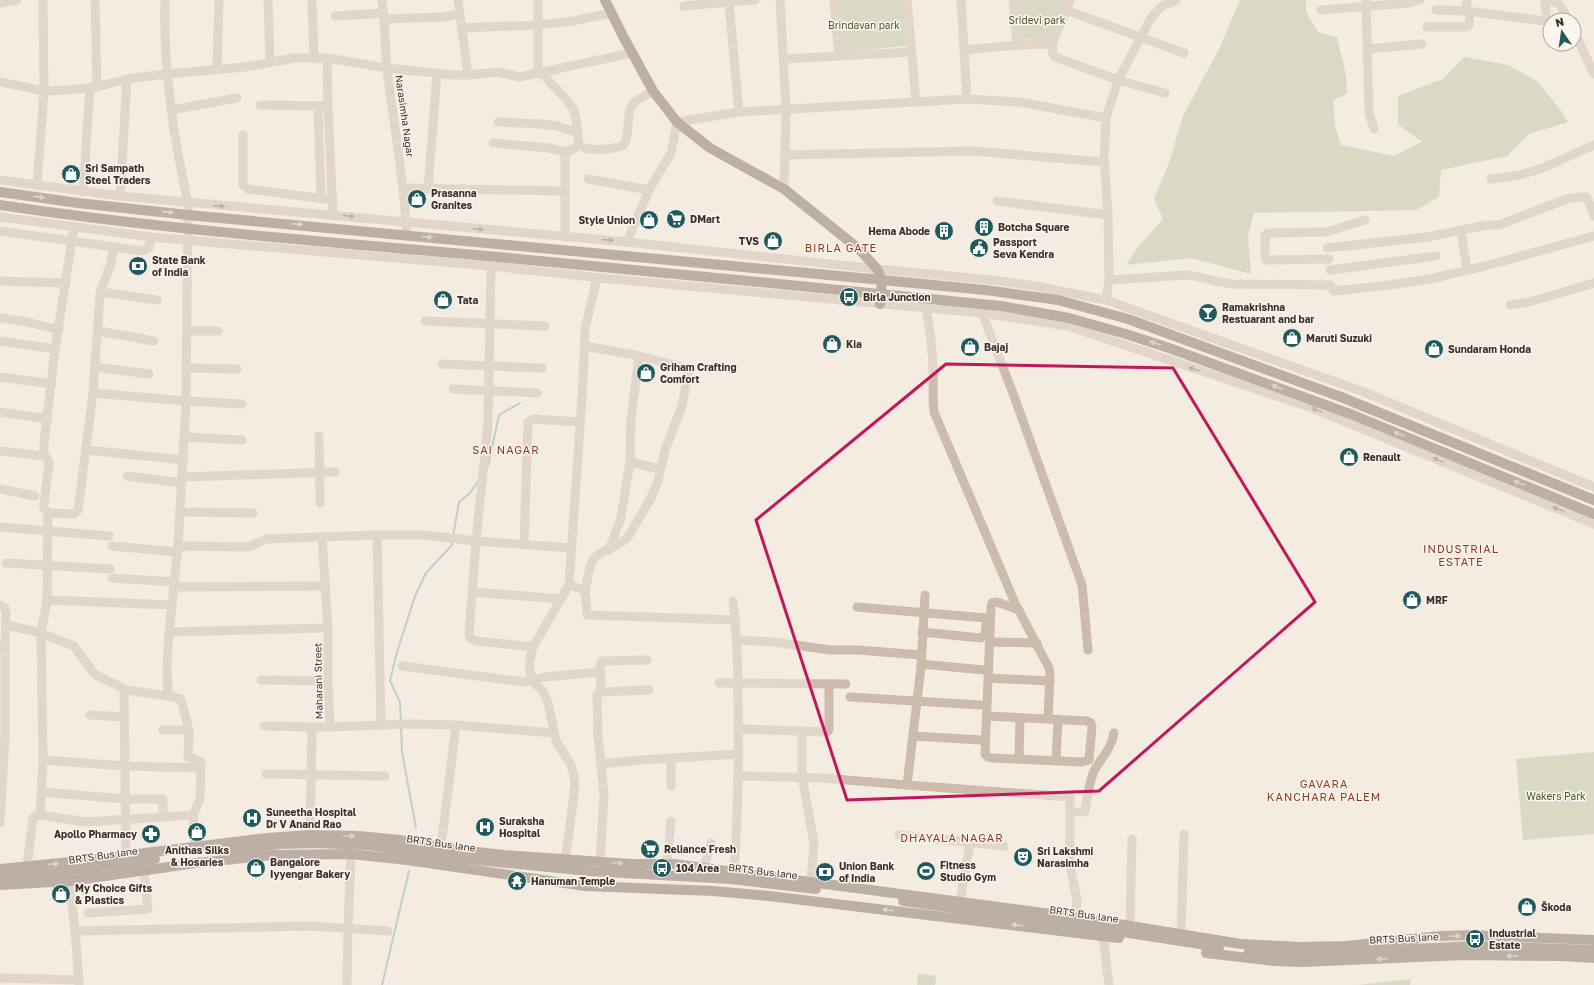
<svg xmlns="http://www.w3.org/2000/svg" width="1594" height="985" font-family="'Golos Text',sans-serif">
	<rect width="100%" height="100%" fill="#f4ebe1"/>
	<g fill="#b8c4a0">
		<polygon points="836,0 903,0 906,46 840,52"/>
		<polygon points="1016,0 1066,0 1051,41 1019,39"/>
		<polygon points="1240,0 1306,0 1306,12 1318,32 1337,37 1346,75 1347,94 1333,100 1335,126 1341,145 1394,156 1422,142 1398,124 1398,96 1443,79 1464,57 1508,65 1538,82 1562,112 1568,122 1529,134 1507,156 1441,170 1439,197 1416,210 1254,213 1248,237 1251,274 1191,258 1126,265 1137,248 1163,219 1154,199 1170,160 1183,116 1219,49"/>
		<polygon points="1594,752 1594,834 1523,840 1516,759"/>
		<polygon points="918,974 936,976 935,985 917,985"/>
		<polygon points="1411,979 1410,985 1358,985"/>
	</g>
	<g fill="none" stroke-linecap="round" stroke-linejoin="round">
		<g stroke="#7fb0b2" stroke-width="2">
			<polyline points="488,466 499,415 520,403"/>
			<polyline points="453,537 459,502 470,493 479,480"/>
			<polyline points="401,723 400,702 390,681 397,652 415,596 426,573 452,545 452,541"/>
			<polyline points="401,727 402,752 416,828"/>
			<polyline points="382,985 409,871"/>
		</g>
		<g stroke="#cdbbac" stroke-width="9">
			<polyline points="95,0 97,87"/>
			<path d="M165,0C163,68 173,136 188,203L186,401L242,404"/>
			<polyline points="268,0 270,62"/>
			<polyline points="312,0 314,59"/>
			<path d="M382,0C385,23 385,47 387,70C394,125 404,180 407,235"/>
			<polyline points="458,0 468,75"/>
			<polyline points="780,0 786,109 784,189"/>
			<polyline points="834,0 839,56"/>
			<polyline points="907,0 916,102"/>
			<polyline points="961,0 967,99"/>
			<polyline points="1013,0 1017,45"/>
			<polyline points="1366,0 1369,113 1374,129"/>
			<polyline points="1551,0 1560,5 1569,20"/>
			<polyline points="0,3 17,0"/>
			<polyline points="684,6 729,2"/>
			<polyline points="1066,10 1184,53"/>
			<polyline points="1321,10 1409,3 1420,0"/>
			<path d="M1436,10L1466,11L1545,21C1548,16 1544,7 1545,0"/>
			<polyline points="1466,11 1467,0"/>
			<polyline points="335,16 384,13"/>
			<polyline points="385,19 444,17 460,14"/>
			<polyline points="1427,27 1466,27 1469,25 1470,12"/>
			<polyline points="462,28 538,25 573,21 611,13"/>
			<polyline points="1574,31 1594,74"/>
			<polyline points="1052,44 1053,54 1055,57 1118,80 1165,93"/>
			<polyline points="1367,49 1422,44"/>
			<polyline points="964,50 1017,45 1052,44 1070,0"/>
			<polyline points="327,58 328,106"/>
			<polyline points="784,59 911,52"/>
			<polyline points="217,69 219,0"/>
			<path d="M543,73C551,86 565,95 573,109C578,120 576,131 579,143C582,154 615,148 623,146C632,134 624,115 634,103C639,98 647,95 653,91"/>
			<polyline points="538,74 538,0"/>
			<polyline points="0,82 44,91 67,90 97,87 127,79 167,74 245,67 294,58 327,58 387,68 454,75 468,75 498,72 519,77 632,53"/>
			<polyline points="260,105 328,106 333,215"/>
			<polyline points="318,106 321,198"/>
			<polyline points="171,110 237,98"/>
			<polyline points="739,112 729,2 755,0"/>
			<polyline points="498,122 541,124 557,126 578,133"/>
			<polyline points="243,135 243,185 248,189 333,200"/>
			<polyline points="493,143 548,148 568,152"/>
			<polyline points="785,155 972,151 1104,162"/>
			<polyline points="588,179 649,190"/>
			<polyline points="1491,179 1520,175 1540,169 1594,145"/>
			<polyline points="0,180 120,196 627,242 877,269 992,280 1035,286 1106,300 1364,392 1594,487"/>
			<polyline points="37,185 44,91 43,0"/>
			<polyline points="404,188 566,191"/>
			<polyline points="428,189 437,73"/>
			<polyline points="83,192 90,88"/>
			<polyline points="120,196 127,79"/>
			<polyline points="997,201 1108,215"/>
			<polyline points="0,217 151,237 218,243 491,266 601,278 982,313 1068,326 1312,408 1594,524"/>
			<polyline points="74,227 55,349 44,443 44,456 47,458 49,463 44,505 44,508 48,513 47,600 172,605 169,632 328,628 322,537 377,535 423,535 476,541 488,424 491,266"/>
			<polyline points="0,231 143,251 149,248 151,237"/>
			<polyline points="1461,231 1467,270"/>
			<polyline points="565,237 565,156 568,152 580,145"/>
			<polyline points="627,242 649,190 671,153 677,122 739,112 967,99 1019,102 1106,118"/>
			<polyline points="1327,248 1427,237 1487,225 1499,225 1567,199 1579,197 1587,197 1594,216"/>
			<polyline points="1329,259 1266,260 1265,258 1265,235 1268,233 1326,232 1365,220"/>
			<polyline points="1330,270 1436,256"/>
			<path d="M1109,280L1186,275C1202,276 1217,283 1234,284L1331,285L1332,289L1334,291L1389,285L1430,279L1485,266L1594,236"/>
			<polyline points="0,281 66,283"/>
			<polyline points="101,292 157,300"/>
			<polyline points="1106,300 1109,280 1108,215 1104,159 1106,118 1118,80 1151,18 1161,7 1176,0"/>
			<polyline points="1510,305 1529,302 1594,283"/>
			<path d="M926,308C930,329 933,350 933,371C934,385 932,398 934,412L1015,603L1049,668L1050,675L1048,719"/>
			<polyline points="982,313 1014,396 1082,585 1088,650"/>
			<polyline points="0,318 27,322 59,330"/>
			<polyline points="425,321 545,326"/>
			<polyline points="98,331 154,341"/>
			<polyline points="187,331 218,331"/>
			<polyline points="0,341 55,349"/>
			<path d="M585,346L635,355L682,367L687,371L688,375L682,406L665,450L658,481L651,498L628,537C620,546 599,551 594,559C588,567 588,581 585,590"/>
			<polyline points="442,364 542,368"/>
			<polyline points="95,367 149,374"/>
			<polyline points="186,368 237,369"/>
			<polyline points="0,377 52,384"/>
			<polyline points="453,389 537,393"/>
			<polyline points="93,393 100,295 102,287 111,264 114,247"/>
			<polyline points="0,412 48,419"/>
			<polyline points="319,436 320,503"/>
			<polyline points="185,437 242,440"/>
			<polyline points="87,450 184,460"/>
			<polyline points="0,451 44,456"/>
			<polyline points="630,462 660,469"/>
			<polyline points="127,476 182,483"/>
			<polyline points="183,477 335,472"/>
			<polyline points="0,489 35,496"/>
			<polyline points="180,512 253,513"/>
			<polyline points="48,513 74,514 78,510 93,393 186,401 178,546 172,605"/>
			<polyline points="0,527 109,536"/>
			<polyline points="377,535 381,725"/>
			<polyline points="524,545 528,422 533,419 580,422"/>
			<polyline points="112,546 178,552"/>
			<polyline points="178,546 249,547 266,539 322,537"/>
			<polyline points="609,550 621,518 624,499 630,462 631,419 639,356"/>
			<polyline points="6,563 110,569"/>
			<polyline points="112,578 175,582"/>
			<polyline points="569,585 585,590 587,615 736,620"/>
			<polyline points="174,587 325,586"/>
			<polyline points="472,592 561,599"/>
			<polyline points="925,595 921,667 907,785 1070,797 1070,865 1077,900 1075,917"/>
			<path d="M733,601C737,634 738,668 738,701C739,759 738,815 734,872"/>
			<polyline points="0,605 5,608 6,612 5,648 0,648"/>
			<polyline points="857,607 986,618"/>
			<polyline points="6,625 41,633 74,646 93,672 98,676 127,690"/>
			<polyline points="922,632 981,638 985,635 986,625"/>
			<polyline points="736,640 774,642 830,650 858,650 921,655"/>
			<polyline points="990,642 1037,643"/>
			<polyline points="533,647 477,641 470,638 469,634 476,541 572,548"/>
			<polyline points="921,664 984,670"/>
			<polyline points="402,666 524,682 544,677 601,672"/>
			<polyline points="989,678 1050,681"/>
			<polyline points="261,680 328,681"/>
			<polyline points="719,683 846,684"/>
			<polyline points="601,692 600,666 602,661 647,660"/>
			<polyline points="850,697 980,705"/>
			<polyline points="90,715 124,717"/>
			<polyline points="987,716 1087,721 1091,723 1092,727 1089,760 1082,762 992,758 988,757 985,754 991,607 992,603 997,602 1019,610"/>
			<polyline points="264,726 312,727"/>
			<polyline points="330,727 409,724 456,725 554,733"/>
			<polyline points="739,729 827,732 829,730 829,684"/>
			<polyline points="163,730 189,730 181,699 168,696 167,664 169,632"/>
			<polyline points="189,730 188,757 201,762 200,799 193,815 195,847"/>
			<polyline points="802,732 802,777 814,843 811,882"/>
			<polyline points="913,736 981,740"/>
			<polyline points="1019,759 1020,718"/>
			<polyline points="43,760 125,766 201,768"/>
			<polyline points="1056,761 1058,719"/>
			<polyline points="601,764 640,760 739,754"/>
			<polyline points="266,774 385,776"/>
			<polyline points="739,776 823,778 907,785"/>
			<polyline points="671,786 671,759"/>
			<polyline points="41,792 125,799 163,799 163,817"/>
			<path d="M1071,812H1084L1085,811C1087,798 1089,783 1094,771C1101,758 1112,748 1114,733"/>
			<polyline points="40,815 86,822 193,815"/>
			<polyline points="0,823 5,736 5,648"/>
			<polyline points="310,835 312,727 330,727 328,681 328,628"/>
			<polyline points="899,835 1004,846"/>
			<polyline points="441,847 456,725"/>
			<polyline points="126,856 124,693 127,690 168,696"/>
			<polyline points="565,860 573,803 575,785 574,775 571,765 556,741 548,702 542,690 532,681 529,665 533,647 569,585 583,382 585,329 597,278"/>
			<polyline points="600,862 604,795 598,735 597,694 601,692 649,690"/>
			<polyline points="667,864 671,821"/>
			<polyline points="27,866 33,818 40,815 43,760 41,633 47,600"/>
			<polyline points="704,868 711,843"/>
			<polyline points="69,874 76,942 79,985"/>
			<polyline points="960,901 970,842"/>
			<polyline points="88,913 148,909 144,871"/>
			<polyline points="1130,925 1132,839"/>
			<polyline points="1102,929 1109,985"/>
			<polyline points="75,931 309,926 388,931"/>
			<polyline points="1181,935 1184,834"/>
			<polyline points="0,978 79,980"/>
			<polyline points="347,985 348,929 351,854"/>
		</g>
		<g stroke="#7d675c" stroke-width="10">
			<polyline points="605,0 624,38 653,91 677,122 710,148 784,189 859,249 877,269 882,280 880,304"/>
			<polyline points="0,192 78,203 188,215 882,280 985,290 1058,300 1128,319 1341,397 1594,500"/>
			<path d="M0,205C165,230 332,242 498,257C666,272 833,290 1001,306L1069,318L1126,334L1169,348L1353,415L1594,514"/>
			<polyline points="220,851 280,844 316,843 367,845 477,860 588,871 731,879 816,889"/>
			<polyline points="0,869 80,861 267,838 310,835 359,836 400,840 468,851 504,855 631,864 674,864 704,868 1075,917 1241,944 1300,947 1346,946 1440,936 1472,935 1594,940"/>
			<polyline points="0,876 56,873 155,859"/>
			<polyline points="0,885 70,881 196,863 272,855 351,854 407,860 585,886 713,891 769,896 1119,938"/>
			<polyline points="903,901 1091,927 1219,947"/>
			<polyline points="1249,951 1309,954 1474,946 1594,950"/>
			<polyline points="1206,953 1274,961 1303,962 1463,955 1560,956 1594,958"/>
		</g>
	</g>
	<defs><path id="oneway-solid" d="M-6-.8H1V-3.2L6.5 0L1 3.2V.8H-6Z"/></defs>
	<g fill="#c2b5ac">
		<use href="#oneway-solid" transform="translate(39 197) rotate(8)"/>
		<use href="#oneway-solid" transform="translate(168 212) rotate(6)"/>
		<use href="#oneway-solid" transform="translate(297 224) rotate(5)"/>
		<use href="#oneway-solid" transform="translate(427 237) rotate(5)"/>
		<use href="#oneway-solid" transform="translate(1155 343) rotate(-161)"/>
		<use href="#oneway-solid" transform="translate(1277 387) rotate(-160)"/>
		<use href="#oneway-solid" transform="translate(1399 434) rotate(-157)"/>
		<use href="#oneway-solid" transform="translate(1519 483) rotate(-158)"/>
		<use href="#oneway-solid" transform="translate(349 836) rotate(2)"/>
		<use href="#oneway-solid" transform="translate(617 863) rotate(3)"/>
		<use href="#oneway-solid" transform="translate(53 864) rotate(-5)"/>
		<use href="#oneway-solid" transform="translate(888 910) rotate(-173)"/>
		<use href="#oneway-solid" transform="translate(1017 925) rotate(-173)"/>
		<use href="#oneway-solid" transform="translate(1455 936) rotate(-3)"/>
		<use href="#oneway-solid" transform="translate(1512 956) rotate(-179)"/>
		<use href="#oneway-solid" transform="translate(1382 959) rotate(177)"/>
	</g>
	<g fill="#7d6f65">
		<use href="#oneway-solid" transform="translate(219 206) rotate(5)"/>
		<use href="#oneway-solid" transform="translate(349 216) rotate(6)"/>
		<use href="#oneway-solid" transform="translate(478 229) rotate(5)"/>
		<use href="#oneway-solid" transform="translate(608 240) rotate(5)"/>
		<use href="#oneway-solid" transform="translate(1194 369) rotate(-161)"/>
		<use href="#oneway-solid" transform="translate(1317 410) rotate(-158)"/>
		<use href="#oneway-solid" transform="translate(1438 460) rotate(-158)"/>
		<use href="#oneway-solid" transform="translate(1558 509) rotate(-158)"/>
	</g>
	<path d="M0 0H1594V985H0ZM946,364L1173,368L1315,602L1099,791L847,800L756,520Z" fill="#f4ebe1" fill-opacity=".55" fill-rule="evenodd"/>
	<path fill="none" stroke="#c2185b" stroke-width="3" stroke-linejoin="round" d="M946,364L1173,368L1315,602L1099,791L847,800L756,520Z"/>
	<defs>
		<g id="shop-disc" transform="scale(1)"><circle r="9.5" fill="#1f5a5e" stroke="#fbf5ee"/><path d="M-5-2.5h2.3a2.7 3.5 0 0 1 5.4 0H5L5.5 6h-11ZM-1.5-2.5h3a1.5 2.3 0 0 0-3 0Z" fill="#fff"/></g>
		<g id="supermarket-disc" transform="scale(1)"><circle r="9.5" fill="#1f5a5e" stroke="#fbf5ee"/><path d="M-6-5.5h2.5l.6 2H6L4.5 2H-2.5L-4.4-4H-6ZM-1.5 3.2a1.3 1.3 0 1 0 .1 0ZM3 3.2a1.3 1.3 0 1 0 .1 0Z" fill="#fff"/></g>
		<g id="building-disc" transform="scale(1)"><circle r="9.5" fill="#1f5a5e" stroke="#fbf5ee"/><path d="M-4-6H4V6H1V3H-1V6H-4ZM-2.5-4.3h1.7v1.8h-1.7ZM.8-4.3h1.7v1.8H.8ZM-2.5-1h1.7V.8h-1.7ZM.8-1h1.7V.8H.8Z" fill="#fff"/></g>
		<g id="civic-disc" transform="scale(1)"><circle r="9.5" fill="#1f5a5e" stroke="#fbf5ee"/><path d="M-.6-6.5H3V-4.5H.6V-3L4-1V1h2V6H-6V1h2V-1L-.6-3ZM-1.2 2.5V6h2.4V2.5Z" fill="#fff"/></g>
		<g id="bank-disc" transform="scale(1)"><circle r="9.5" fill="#1f5a5e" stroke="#fbf5ee"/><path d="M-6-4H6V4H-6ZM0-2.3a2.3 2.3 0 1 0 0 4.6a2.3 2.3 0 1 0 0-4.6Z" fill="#fff"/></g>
		<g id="bus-disc" transform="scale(1)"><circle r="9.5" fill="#1f5a5e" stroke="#fbf5ee"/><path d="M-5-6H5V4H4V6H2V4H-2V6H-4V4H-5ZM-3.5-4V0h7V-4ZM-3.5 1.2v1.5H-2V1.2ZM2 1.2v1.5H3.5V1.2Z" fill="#fff"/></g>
		<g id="bar-disc" transform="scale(1)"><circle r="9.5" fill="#1f5a5e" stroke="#fbf5ee"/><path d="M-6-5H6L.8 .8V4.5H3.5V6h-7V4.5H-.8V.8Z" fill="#fff"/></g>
		<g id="hospital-disc" transform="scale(1)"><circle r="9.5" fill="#1f5a5e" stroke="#fbf5ee"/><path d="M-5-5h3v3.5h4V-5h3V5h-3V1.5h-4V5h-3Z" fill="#fff"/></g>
		<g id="pharmacy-disc" transform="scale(1)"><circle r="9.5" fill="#1f5a5e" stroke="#fbf5ee"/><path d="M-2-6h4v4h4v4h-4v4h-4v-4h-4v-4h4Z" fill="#fff"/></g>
		<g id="theatre-disc" transform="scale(1)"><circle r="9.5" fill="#1f5a5e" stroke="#fbf5ee"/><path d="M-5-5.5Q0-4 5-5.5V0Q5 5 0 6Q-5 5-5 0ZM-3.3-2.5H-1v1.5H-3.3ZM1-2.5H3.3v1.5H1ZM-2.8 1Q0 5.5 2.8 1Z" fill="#fff"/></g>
		<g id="stadium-disc" transform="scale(1)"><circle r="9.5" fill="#1f5a5e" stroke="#fbf5ee"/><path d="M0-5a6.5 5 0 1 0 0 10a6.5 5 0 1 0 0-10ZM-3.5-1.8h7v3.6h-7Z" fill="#fff"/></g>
		<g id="temple-disc" transform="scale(1)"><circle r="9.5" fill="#1f5a5e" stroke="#fbf5ee"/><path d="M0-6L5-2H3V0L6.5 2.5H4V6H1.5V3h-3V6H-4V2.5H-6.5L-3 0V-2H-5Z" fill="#fff"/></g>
	</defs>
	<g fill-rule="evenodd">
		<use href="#shop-disc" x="71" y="174"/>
		<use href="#shop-disc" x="417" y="199"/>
		<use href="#supermarket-disc" x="676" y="219"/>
		<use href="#shop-disc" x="649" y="220"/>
		<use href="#building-disc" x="984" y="227"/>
		<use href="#building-disc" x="944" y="231"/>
		<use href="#shop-disc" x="773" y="241"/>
		<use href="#civic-disc" x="979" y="248"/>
		<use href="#bank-disc" x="138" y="266"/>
		<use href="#bus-disc" x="849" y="297"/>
		<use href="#shop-disc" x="443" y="300"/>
		<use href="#bar-disc" x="1208" y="313"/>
		<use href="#shop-disc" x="1292" y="338"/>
		<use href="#shop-disc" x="832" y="344"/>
		<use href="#shop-disc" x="970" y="347"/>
		<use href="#shop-disc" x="1434" y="349"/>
		<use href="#shop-disc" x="646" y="373"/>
		<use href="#shop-disc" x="1349" y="457"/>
		<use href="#shop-disc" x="1412" y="600"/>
		<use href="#hospital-disc" x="252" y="818"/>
		<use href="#hospital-disc" x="485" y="827"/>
		<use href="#shop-disc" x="197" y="832"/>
		<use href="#pharmacy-disc" x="151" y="834"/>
		<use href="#supermarket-disc" x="650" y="849"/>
		<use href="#theatre-disc" x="1023" y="857"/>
		<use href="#shop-disc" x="256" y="868"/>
		<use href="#bus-disc" x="662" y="868"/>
		<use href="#stadium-disc" x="926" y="871"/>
		<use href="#bank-disc" x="825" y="872"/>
		<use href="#temple-disc" x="517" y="881"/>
		<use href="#shop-disc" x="61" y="894"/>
		<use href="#shop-disc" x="1527" y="907"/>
		<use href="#bus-disc" x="1475" y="939"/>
	</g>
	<g text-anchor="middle" stroke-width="3" stroke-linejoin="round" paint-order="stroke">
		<g font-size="10" fill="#4a5a2e" stroke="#fbf5ee">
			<text x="1037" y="24">Sridevi park</text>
			<text x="864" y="29">Brindavan park</text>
			<text x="1556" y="800">Wakers Park</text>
		</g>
		<g font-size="10" fill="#3b302b" stroke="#fbf5ee">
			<text transform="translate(405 116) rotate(82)" y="4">Narasimha Nagar</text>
			<text transform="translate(318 681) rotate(-91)" y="4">Maharani Street</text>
			<text transform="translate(441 843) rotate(8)" y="4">BRTS Bus lane</text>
			<text transform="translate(103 855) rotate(-8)" y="4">BRTS Bus lane</text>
			<text transform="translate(763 871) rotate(7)" y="4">BRTS Bus lane</text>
			<text transform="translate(1084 914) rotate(8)" y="4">BRTS Bus lane</text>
			<text transform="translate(1404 938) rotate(-3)" y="4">BRTS Bus lane</text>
		</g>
		<g font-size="10" font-weight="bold" fill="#3b302b" stroke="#fbf5ee" text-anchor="start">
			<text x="85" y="172">Sri Sampath<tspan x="85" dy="12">Steel Traders</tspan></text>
			<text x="431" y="197">Prasanna<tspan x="431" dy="12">Granites</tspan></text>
			<text x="690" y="223">DMart</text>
			<text x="635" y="224" text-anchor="end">Style Union</text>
			<text x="998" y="231">Botcha Square</text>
			<text x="930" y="235" text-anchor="end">Hema Abode</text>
			<text x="759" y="245" text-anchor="end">TVS</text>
			<text x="993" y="246">Passport<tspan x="993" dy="12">Seva Kendra</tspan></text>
			<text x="152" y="264">State Bank<tspan x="152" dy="12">of India</tspan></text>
			<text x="863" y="301">Birla Junction</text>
			<text x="457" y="304">Tata</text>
			<text x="1222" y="311">Ramakrishna<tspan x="1222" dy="12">Restuarant and bar</tspan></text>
			<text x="1306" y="342">Maruti Suzuki</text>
			<text x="846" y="348">Kia</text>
			<text x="984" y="351">Bajaj</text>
			<text x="1448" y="353">Sundaram Honda</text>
			<text x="660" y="371">Griham Crafting<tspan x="660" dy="12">Comfort</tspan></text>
			<text x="1363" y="461">Renault</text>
			<text x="1426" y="604">MRF</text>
			<text x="266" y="816">Suneetha Hospital<tspan x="266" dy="12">Dr V Anand Rao</tspan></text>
			<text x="499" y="825">Suraksha<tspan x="499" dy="12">Hospital</tspan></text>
			<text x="137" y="838" text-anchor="end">Apollo Pharmacy</text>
			<text x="664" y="853">Reliance Fresh</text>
			<text x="197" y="854" text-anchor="middle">Anithas Silks<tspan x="197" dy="12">&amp; Hosaries</tspan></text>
			<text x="1037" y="855">Sri Lakshmi<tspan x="1037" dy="12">Narasimha</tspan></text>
			<text x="270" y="866">Bangalore<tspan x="270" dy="12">Iyyengar Bakery</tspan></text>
			<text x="940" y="869">Fitness<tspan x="940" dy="12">Studio Gym</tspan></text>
			<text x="839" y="870">Union Bank<tspan x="839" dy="12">of India</tspan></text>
			<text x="676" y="872">104 Area</text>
			<text x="531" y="885">Hanuman Temple</text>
			<text x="75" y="892">My Choice Gifts<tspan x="75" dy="12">&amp; Plastics</tspan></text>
			<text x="1541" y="911">Škoda</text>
			<text x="1489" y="937">Industrial<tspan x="1489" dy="12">Estate</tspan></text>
		</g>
		<g font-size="11" letter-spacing="1" fill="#8c3b22" stroke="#fbf5ee">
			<text x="841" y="252">BIRLA GATE</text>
			<text x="506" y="454">SAI NAGAR</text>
			<text x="1461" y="553">INDUSTRIAL<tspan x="1461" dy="13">ESTATE</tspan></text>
			<text x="1324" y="788">GAVARA<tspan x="1324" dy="13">KANCHARA PALEM</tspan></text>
			<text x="952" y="842">DHAYALA NAGAR</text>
		</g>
	</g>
	<g transform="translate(1562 32) rotate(347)"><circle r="19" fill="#fbf5ee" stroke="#aea6a0"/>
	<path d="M0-3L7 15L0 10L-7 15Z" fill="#1f5a5e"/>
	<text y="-6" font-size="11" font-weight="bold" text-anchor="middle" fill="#3b302b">N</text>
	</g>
</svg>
